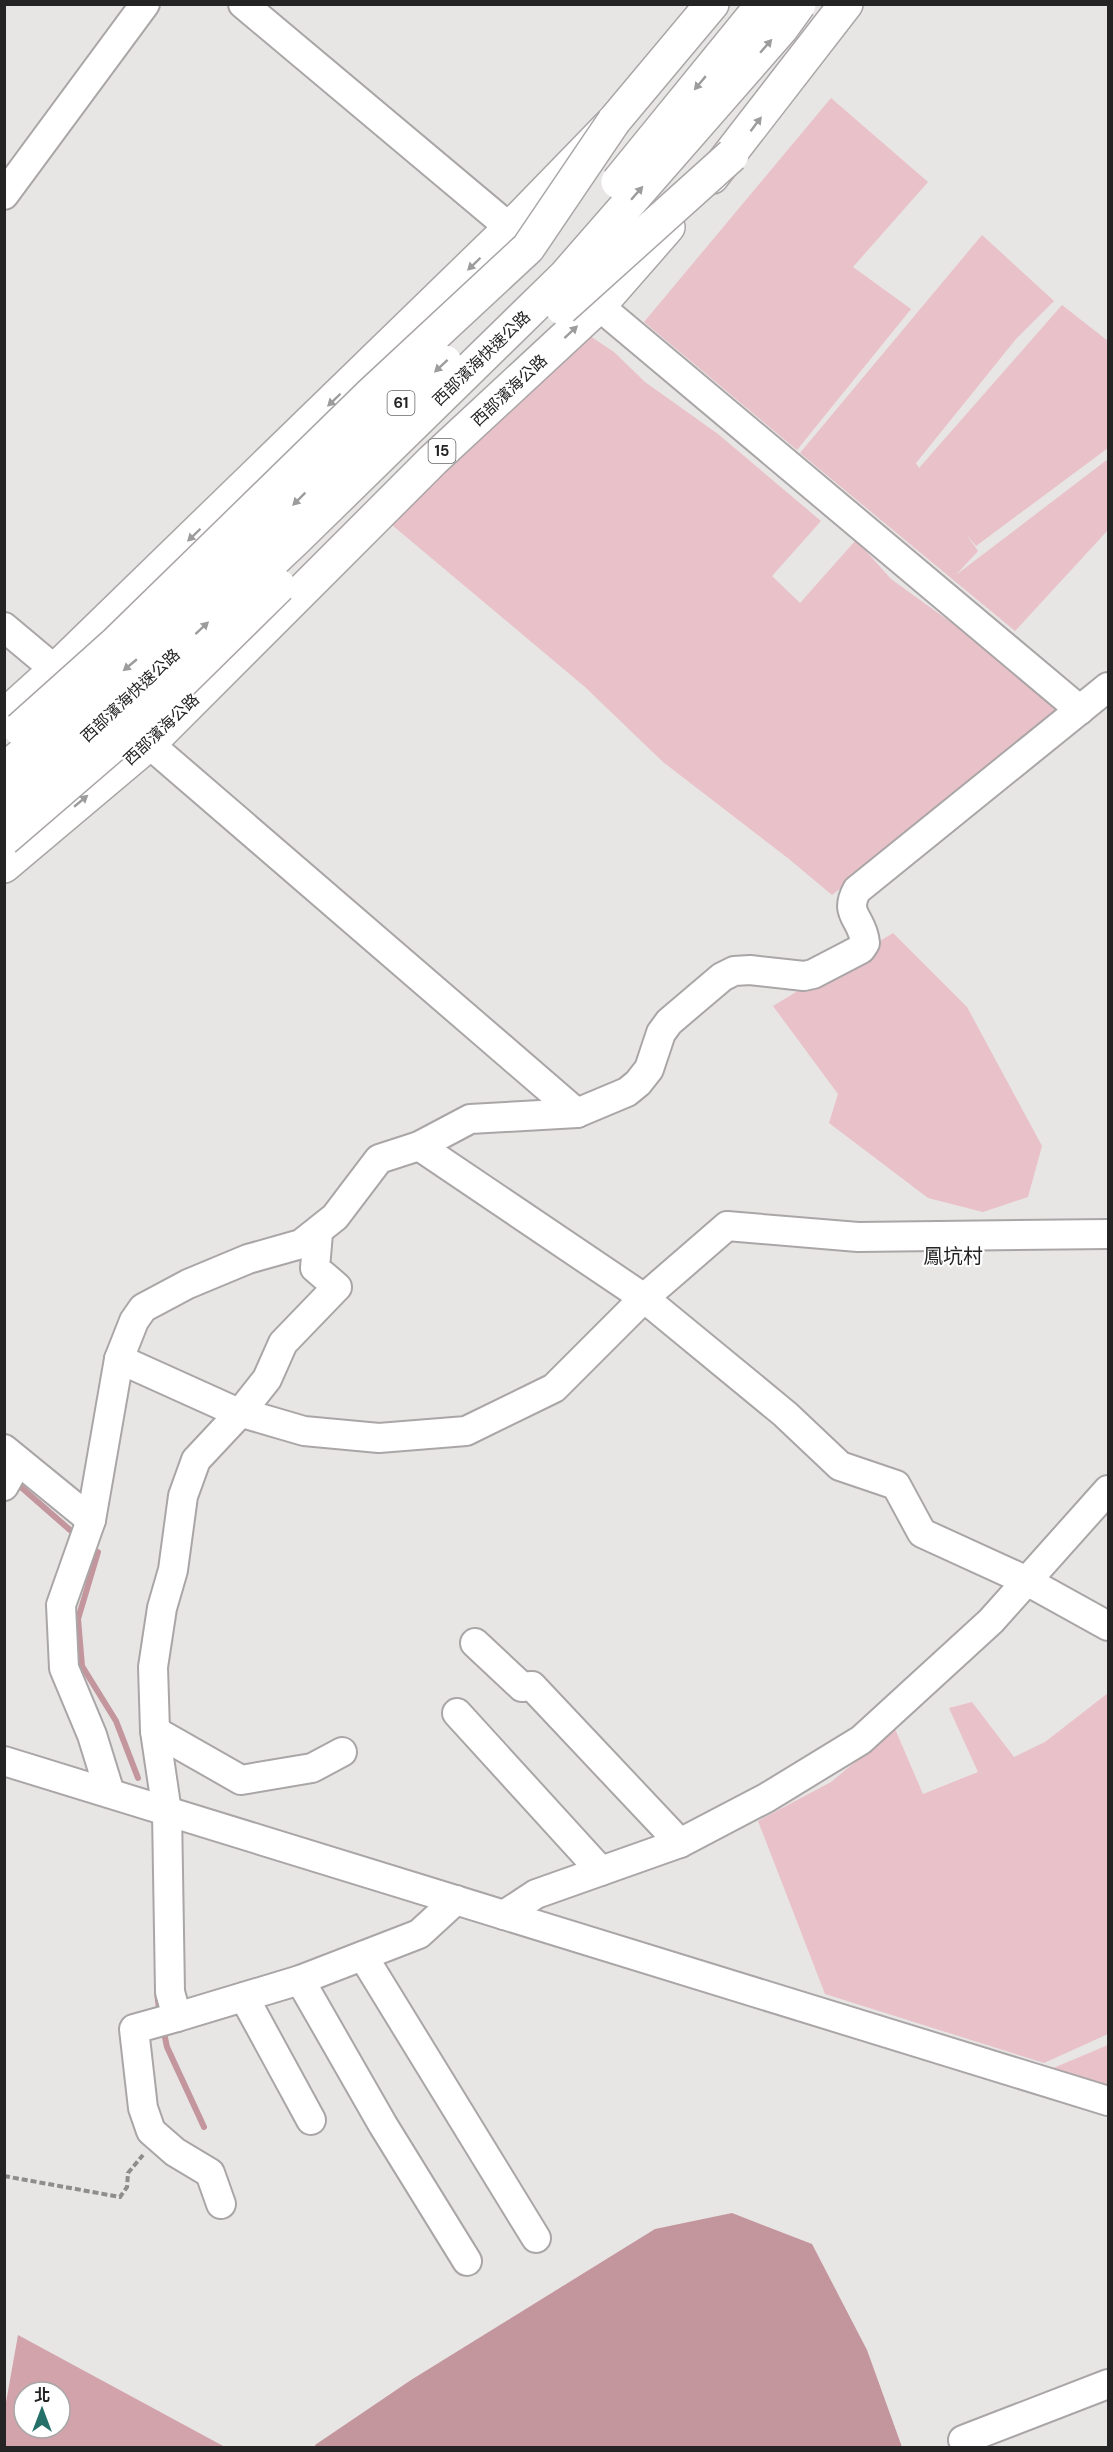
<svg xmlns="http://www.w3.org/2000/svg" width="1113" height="2452" font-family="'DM Sans','Noto Sans TC',sans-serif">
	<rect width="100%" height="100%" fill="#e8e5e5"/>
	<g fill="#e9c1c8">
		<polygon points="831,98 928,182 853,267 911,309 797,450 644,322"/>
		<polygon points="982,235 1054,301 1016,339 916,463 919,468 1062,305 1108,341 1108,448 976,546 966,534 978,551 956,575 1108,459 1108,530 1015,631 800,453"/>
		<polygon points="581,330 614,352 645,382 718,434 821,521 772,576 800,603 856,540 891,579 1032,681 1063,712 832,895 789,859 663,762 585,687 392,525"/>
		<polygon points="893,933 967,1007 1042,1146 1028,1197 983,1212 928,1198 829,1123 838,1094 773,1006"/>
		<polygon points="1108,1693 1108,2034 1044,2063 825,1994 758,1821 831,1782 895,1729 923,1794 978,1772 949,1708 972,1702 1014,1757 1045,1742"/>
		<polygon points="1108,2045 1108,2087 1051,2069"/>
	</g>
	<path fill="#d2a3ab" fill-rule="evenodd" d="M18,2335L225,2447H5V2408ZM24,2392H60V2428H24Z"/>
	<polygon fill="#c3959c" points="732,2213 812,2244 867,2350 902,2447 316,2447 315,2445 411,2380 655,2229"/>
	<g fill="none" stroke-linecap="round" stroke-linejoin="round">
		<g stroke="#c3959c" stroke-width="6">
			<polyline points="14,1481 70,1530"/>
			<polyline points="98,1552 78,1619 82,1666 116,1721 138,1778"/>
			<polyline points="157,1993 160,2015"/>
			<polyline points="163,2028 167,2047 204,2127"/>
		</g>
		<g stroke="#aaa6a7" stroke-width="32">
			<g id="minor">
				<polyline points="243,4 510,228"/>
				<polyline points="4,195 145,4"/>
				<polyline points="599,306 1080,710"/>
				<polyline points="4,627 72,684"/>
				<polyline points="133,730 577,1113"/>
				<polyline points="419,1146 644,1298 785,1414 840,1466 896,1485 922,1533 1025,1580 1108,1626"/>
				<polyline points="318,1233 315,1268 337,1287 283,1343 267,1379 240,1413 196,1460 183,1496 173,1570 162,1608 153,1667 155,1731 167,1812 170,1992 177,2017 300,1980 419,1934 456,1900"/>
				<polyline points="119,1359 232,1410 304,1431 379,1438 466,1431 554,1388 644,1298 727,1226 858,1237 1108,1234"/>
				<polyline points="4,1449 91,1520"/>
				<polyline points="4,1486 18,1461"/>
				<polyline points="475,1643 522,1687 532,1686 680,1843"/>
				<polyline points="457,1713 601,1871"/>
				<polyline points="155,1731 241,1780 312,1768 342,1752"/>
				<polyline points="4,1761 1108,2101"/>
				<path d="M110,1793L92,1735L64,1668L61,1605L91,1520L119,1359L134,1321L143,1308L188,1284L248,1259L301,1244L335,1217L379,1159L419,1146L470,1119L577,1113L627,1092L638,1083L649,1069L661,1033L669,1022L722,977L734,971L750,970L804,976L813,974L861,949L865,943C863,918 843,915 857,890L1108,687"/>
				<polyline points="504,1915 536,1894 680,1843 766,1798 861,1740 991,1621 1108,1490"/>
				<polyline points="363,1956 536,2238"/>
				<polyline points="300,1980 383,2125 467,2261"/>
				<polyline points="244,1997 311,2120"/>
				<polyline points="177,2017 134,2029 143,2108 151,2131 175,2152 210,2173 221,2204"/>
				<polyline points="963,2440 1108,2384"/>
			</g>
		</g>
		<g stroke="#aaa6a7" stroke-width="36">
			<g id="major">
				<polyline points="712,177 846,4"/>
				<polyline points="4,716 54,671 510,228 614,121 712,4"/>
				<polyline points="4,866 150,743 433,460 599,306 668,227"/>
			</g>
		</g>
		<polyline stroke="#8f8c8c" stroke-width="4" stroke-dasharray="6 3" stroke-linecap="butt" points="4,2176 120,2197 127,2187 128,2173 143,2155"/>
		<use href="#minor" stroke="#fff" stroke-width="28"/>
		<use href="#major" stroke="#fff" stroke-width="33"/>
		<g stroke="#aaa6a7" stroke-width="36" stroke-linecap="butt">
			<g id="highway-bridge">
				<polyline points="618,182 763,4"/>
				<polyline points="562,308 732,155"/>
				<polyline points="20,729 116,643 372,393 528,248 614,121"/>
				<polyline points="4,770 140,657 307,492 445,362"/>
				<polyline points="4,809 137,689 295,540 565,276 781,29 799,4"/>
				<polyline points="4,839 147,716 279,586"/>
			</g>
		</g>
		<use href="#highway-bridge" stroke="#fff" stroke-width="33"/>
	</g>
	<defs><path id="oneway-solid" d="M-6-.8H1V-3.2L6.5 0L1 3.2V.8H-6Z" transform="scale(1.5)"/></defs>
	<g fill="#9d9c9c">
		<use href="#oneway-solid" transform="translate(766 46) rotate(-49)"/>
		<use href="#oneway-solid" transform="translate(700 83) rotate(130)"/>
		<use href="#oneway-solid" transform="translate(756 124) rotate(-53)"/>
		<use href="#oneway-solid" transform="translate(637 193) rotate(-49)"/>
		<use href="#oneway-solid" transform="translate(474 264) rotate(136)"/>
		<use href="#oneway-solid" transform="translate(571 332) rotate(-43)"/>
		<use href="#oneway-solid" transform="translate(441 366) rotate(137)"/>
		<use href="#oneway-solid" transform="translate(334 400) rotate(136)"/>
		<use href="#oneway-solid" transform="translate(299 499) rotate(135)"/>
		<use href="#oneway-solid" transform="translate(194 535) rotate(136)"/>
		<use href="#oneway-solid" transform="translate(202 628) rotate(-43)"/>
		<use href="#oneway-solid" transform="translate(130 665) rotate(140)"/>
		<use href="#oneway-solid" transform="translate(81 801) rotate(-40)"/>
	</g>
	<g text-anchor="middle" stroke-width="4.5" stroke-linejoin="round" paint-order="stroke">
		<g fill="#fff" stroke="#666" stroke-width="1.5">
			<rect x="387.5" y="391" width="27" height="24" rx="4.5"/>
			<rect x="428.5" y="439" width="27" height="24" rx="4.5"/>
		</g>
		<g font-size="15" font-weight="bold" fill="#252424">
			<text x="401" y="408">61</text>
			<text x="442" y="456">15</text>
		</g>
		<g font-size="16" fill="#252424" stroke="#fff">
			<text transform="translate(481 358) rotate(-44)" y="6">西部濱海快速公路</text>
			<text transform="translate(509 390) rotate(-43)" y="6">西部濱海公路</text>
			<text transform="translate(130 695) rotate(-43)" y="6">西部濱海快速公路</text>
			<text transform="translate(161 729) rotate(-43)" y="6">西部濱海公路</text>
		</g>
		<g font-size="20" fill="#252424" stroke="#fff">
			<text x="953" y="1263">鳳坑村</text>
		</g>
	</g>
	<rect width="1113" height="2452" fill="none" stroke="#252424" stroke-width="12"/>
	<g transform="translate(42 2410)"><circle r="28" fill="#ffffff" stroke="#a8a7a7" stroke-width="1.5"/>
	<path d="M0-4.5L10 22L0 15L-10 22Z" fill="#26706a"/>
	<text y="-9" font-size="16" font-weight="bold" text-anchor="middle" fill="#252424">北</text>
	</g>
</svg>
